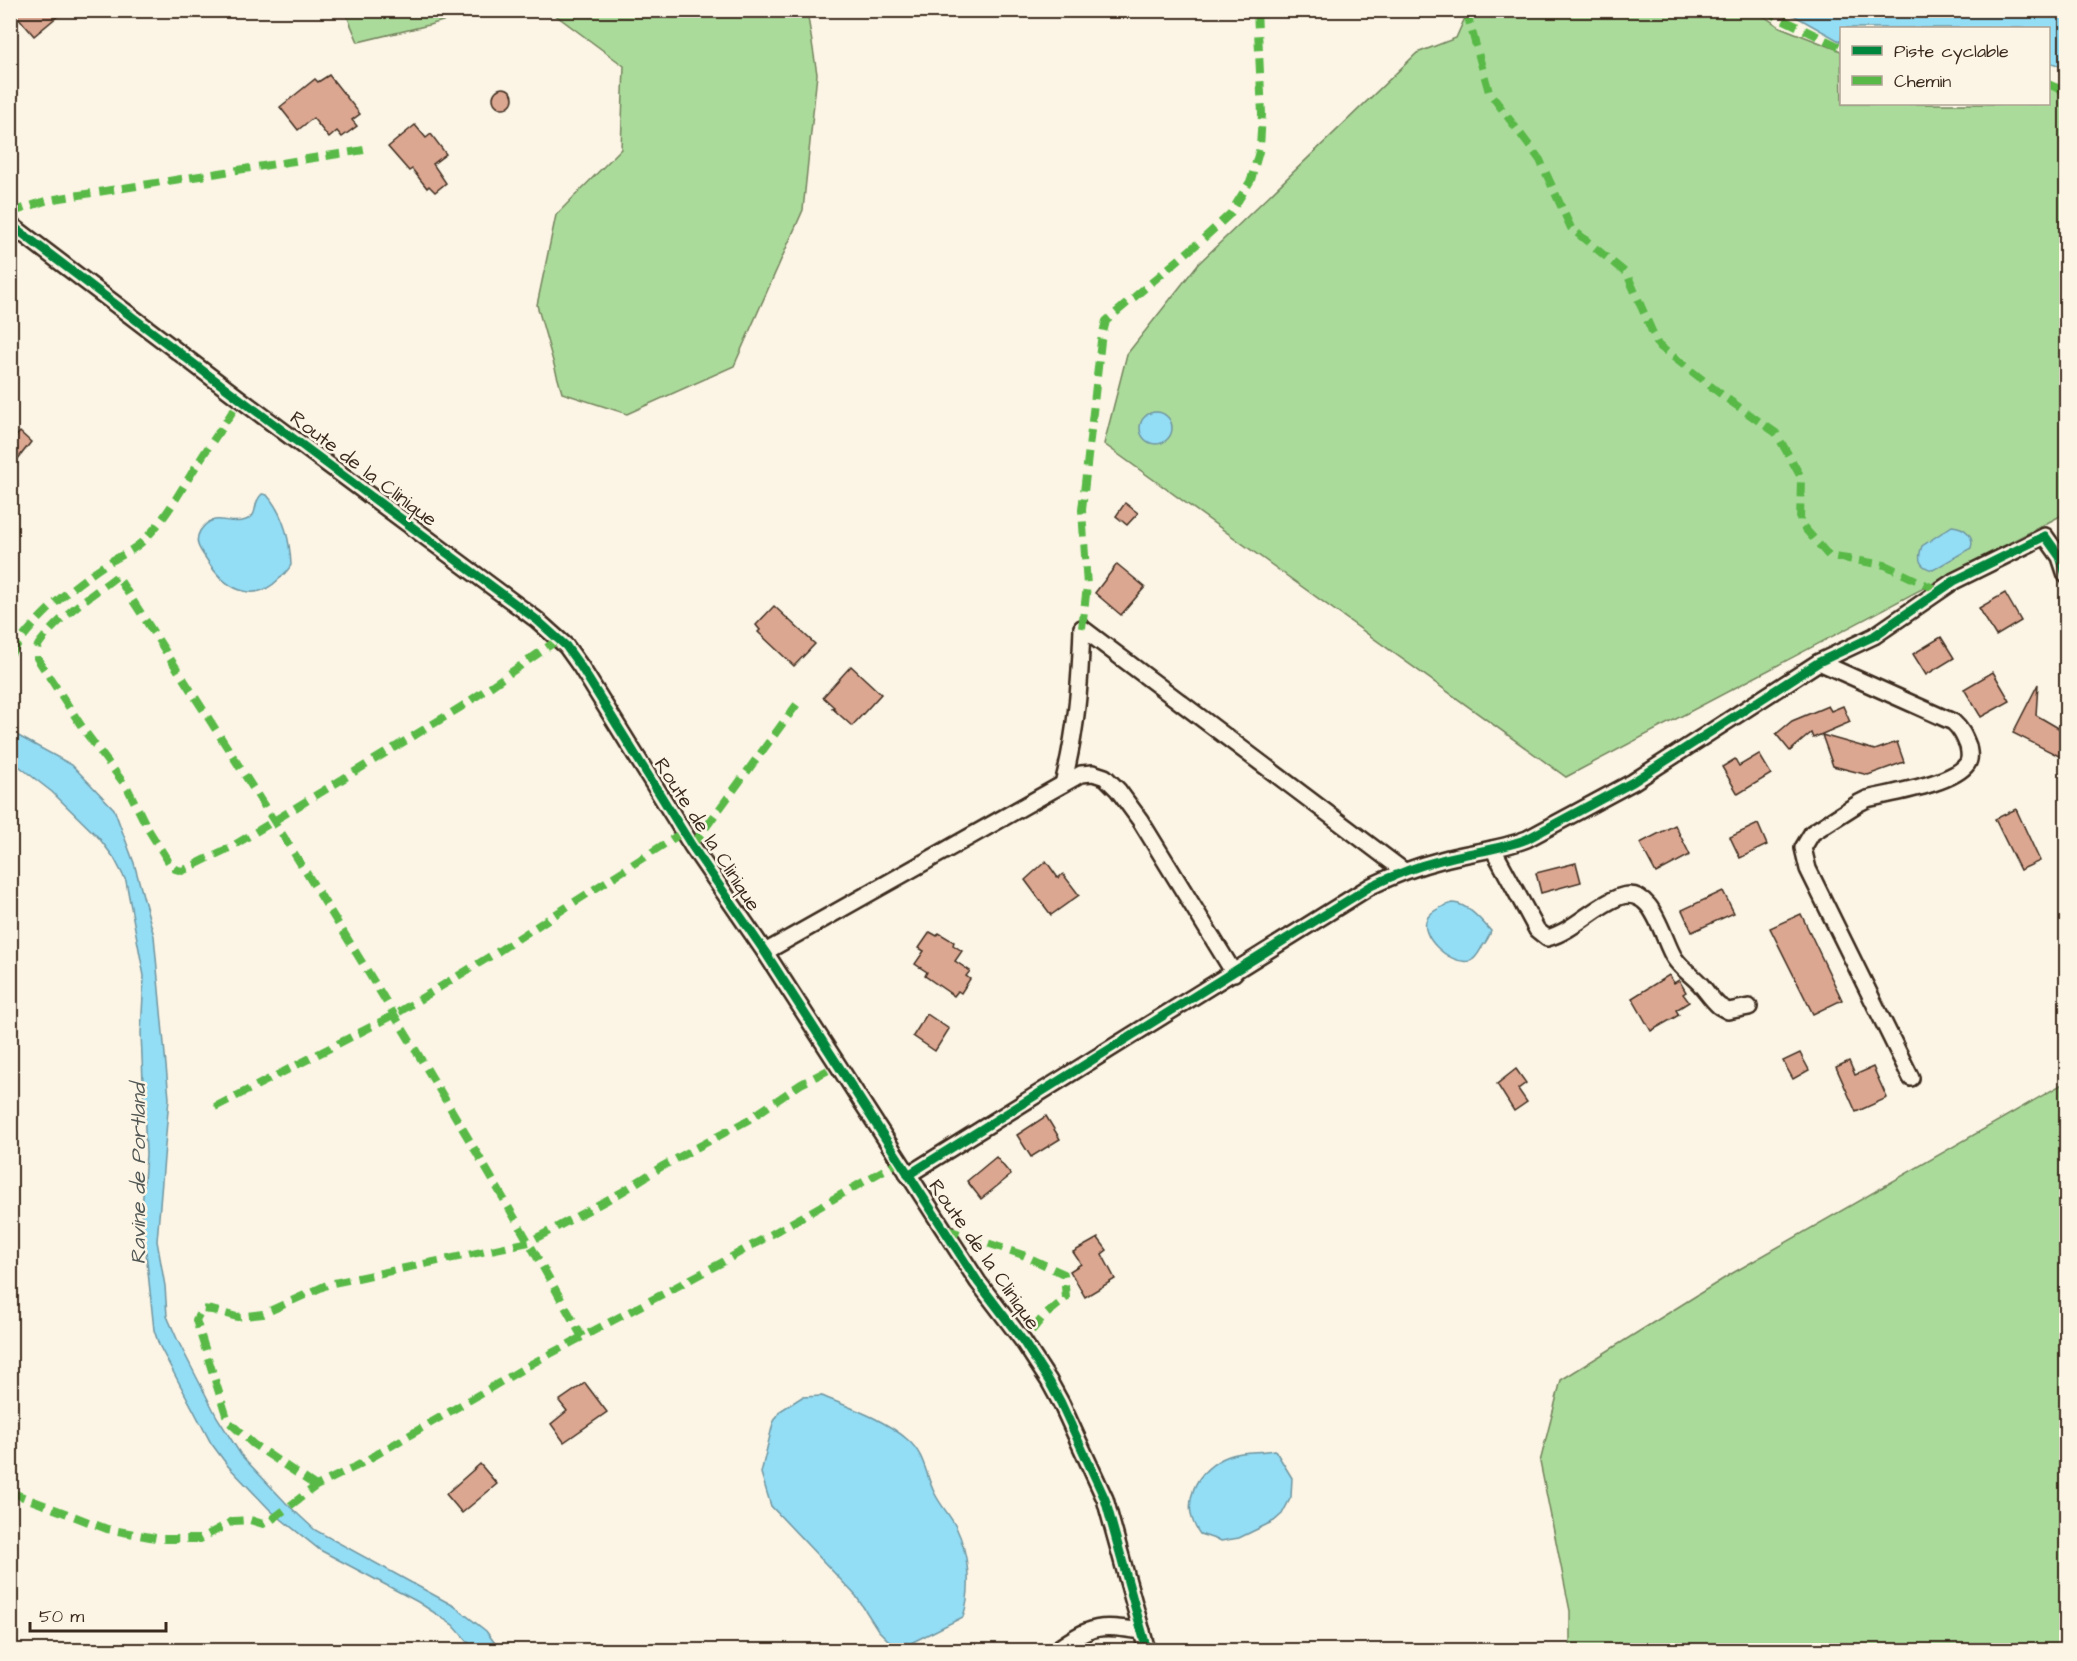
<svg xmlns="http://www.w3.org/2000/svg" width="2077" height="1661" font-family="'Architects Daughter',sans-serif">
	<rect width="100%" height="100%" fill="#fcf5e5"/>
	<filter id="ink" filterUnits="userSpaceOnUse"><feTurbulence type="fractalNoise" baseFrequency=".0167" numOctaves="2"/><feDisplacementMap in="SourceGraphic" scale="12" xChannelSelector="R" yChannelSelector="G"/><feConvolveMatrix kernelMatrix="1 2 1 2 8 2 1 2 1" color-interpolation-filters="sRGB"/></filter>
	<g filter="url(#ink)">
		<g fill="#abdb9b" stroke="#73825c" stroke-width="1.5">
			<polygon points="345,11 477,11 429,25 358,42"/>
			<polygon points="550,11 807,11 817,74 803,210 734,366 627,414 562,393 537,305 556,215 621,149 624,66"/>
			<polygon points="1468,11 1756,11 1780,27 1841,51 1842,104 2048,104 2049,82 2066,87 2066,513 1566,777 1104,444 1127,354 1198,264 1417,53 1456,38"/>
			<polygon points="2066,1082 2066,1650 1570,1650 1570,1611 1540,1462 1561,1380 1731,1274"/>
		</g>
		<g fill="#93ddf5" stroke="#70959f" stroke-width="1.5">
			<polygon points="1786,11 2066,11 2066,68 2049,62 2048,28 1842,28 1841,42"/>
			<circle cx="1156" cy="428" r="16"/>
			<path d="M262,494L267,495C284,515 290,539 291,565C288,571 284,574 279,579C253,606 223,587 207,560C201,551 193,543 200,531C215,509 227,527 246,520C260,515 251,504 262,494Z"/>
			<path d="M1952,526C1964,527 1975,535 1971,548L1933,570C1919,567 1917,559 1922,546Z"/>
			<polygon points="11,732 72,765 114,809 134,863 154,936 169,1098 157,1241 165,1286 167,1316 178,1341 217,1417 241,1455 287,1504 315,1530 454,1606 486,1631 500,1650 475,1650 453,1625 418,1602 320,1550 271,1511 228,1466 211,1443 159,1345 154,1330 144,1233 141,1223 146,1154 141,1033 144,976 126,881 114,858 99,838 52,792 11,760"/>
			<path d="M1453,903C1468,904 1481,920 1491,931C1489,938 1486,942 1482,947C1479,952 1476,959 1470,961C1450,966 1416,934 1428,917C1433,910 1445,905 1453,903Z"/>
			<path d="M822,1396C851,1408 884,1419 908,1440C925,1455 925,1473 934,1492C940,1505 950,1515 956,1527C969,1554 972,1589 963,1617L911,1643L892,1644L878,1630L856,1596L771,1506L761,1473L773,1423L780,1411L802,1397Z"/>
			<path d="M1275,1450L1292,1478L1291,1497L1282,1514L1274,1521L1239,1538L1221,1541L1200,1534C1178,1505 1196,1468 1229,1456C1244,1450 1259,1453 1275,1450Z"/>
		</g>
		<g fill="#dca791" stroke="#3b2a1e" stroke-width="1.5">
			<polygon points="12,10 65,10 34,36"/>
			<polygon points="329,75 360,114 352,120 357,126 342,137 337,131 329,138 313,118 298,130 280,107 315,79 318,82"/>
			<circle cx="503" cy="98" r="10"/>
			<polygon points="415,125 426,138 431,134 446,154 433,164 446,183 435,192 429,186 427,188 412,169 409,171 388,147"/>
			<polygon points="20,432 31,442 10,469 10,443"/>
			<polygon points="1125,503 1138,513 1127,525 1116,516"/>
			<polygon points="1117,564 1145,587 1121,615 1095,593"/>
			<polygon points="2005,593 2021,621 1996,636 1979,608"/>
			<polygon points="774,606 815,644 794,666 758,632 760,630 756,625"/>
			<polygon points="1941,637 1954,658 1926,675 1913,654"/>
			<polygon points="851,666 881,694 852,726 832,708 834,707 823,697"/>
			<polygon points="1993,672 2010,701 1981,717 1964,689"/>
			<polygon points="2038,684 2036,715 2067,733 2067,760 2013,733"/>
			<polygon points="1828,706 1831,711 1843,706 1850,722 1813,738 1811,733 1790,751 1776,734 1792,721"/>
			<polygon points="1822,735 1875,750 1897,742 1904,762 1868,775 1833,766"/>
			<polygon points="1759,754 1771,774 1738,794 1722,767 1735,759 1739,766"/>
			<polygon points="2016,809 2040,861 2020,870 1995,819"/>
			<polygon points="1758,824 1767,845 1740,858 1730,837"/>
			<polygon points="1675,825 1690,855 1656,873 1640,843"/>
			<polygon points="1046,861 1058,878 1063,874 1079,895 1051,915 1025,880"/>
			<polygon points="1576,863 1581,882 1541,893 1536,873"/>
			<polygon points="1723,891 1734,913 1692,932 1682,910"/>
			<polygon points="1801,914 1842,1000 1813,1014 1770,928"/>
			<polygon points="930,932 937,936 939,933 954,942 953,945 962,951 955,961 970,971 966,976 970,979 961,993 958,991 954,996 925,976 927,972 915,964 924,951 919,948"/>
			<polygon points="1669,975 1674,983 1679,980 1686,992 1683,994 1689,1002 1676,1010 1679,1015 1651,1031 1632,998"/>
			<polygon points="927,1014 949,1029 935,1051 913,1036"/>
			<polygon points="1800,1053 1809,1070 1793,1079 1783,1061"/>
			<polygon points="1849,1061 1855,1075 1873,1067 1887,1098 1856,1112 1836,1067"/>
			<polygon points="1516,1069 1526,1083 1518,1089 1527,1102 1514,1111 1497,1084"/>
			<polygon points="1046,1116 1060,1139 1031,1157 1017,1135"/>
			<polygon points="996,1157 1011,1175 981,1199 967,1181"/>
			<polygon points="1098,1238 1107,1250 1102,1254 1115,1279 1085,1297 1070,1271 1081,1264 1073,1252"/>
			<polygon points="585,1383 607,1412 564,1442 551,1424 567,1411 559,1401"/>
			<polygon points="480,1464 497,1484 462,1513 446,1494"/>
		</g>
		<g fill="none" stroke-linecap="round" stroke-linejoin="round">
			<g stroke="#3b2a1e" stroke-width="20">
				<g id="minor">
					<polyline points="10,224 240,399 537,620 566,646 581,667 692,846 765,952 943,1228 978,1282 1023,1341 1049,1381 1061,1403 1105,1499 1147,1650"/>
					<polyline points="1082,628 1404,871"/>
					<path d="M1819,662L1953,722C1961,729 1964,736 1968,746C1969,752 1971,758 1967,764C1953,784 1891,793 1867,799L1859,803L1812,833L1803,848L1808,869L1911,1078"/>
					<path d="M1063,784C1077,729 1080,684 1082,628"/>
					<path d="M1493,849L1537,930L1547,938C1574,931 1593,907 1619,897C1654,884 1662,940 1675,959C1682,969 1693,976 1701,985C1707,992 1712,1000 1719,1006L1728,1011L1749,1007"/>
					<polyline points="765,952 1081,774 1093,773 1105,777 1118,790 1140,820 1234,973"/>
					<path d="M908,1175L1371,886C1394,875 1417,866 1441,860C1470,852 1499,850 1527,839L1633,782L1819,662L1874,636L1954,581L2045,536L2060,557L2066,575"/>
					<path d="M1056,1650C1093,1624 1099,1625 1142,1631"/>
				</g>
			</g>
			<use href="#minor" stroke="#fcf5e5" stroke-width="15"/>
			<g stroke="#58b947" stroke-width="8" stroke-dasharray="15 8" stroke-linecap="butt">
				<polyline points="1466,10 1489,92 1540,160 1571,228 1627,274 1658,345 1726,398 1776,433 1801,477 1800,523 1829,556 1885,565 1939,591"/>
				<polyline points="1763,10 1842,48"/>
				<polyline points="2048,84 2066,92"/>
				<polyline points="10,213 48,200 364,150"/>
				<polyline points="1082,628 1087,586 1082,510 1101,341 1106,321 1203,239 1230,214 1251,180 1260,148 1262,114 1257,10"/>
				<path d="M559,639L461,707L231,847L182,871L175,869L170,864L148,829L128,789L86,733L37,658C37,653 36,648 39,644C58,617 91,596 117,576C278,825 438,1077 582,1337"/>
				<path d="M10,655C33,620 68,589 103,566C115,558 131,552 142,542C163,522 175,500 190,476C206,449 225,425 240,399"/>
				<polyline points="692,846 800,700"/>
				<polyline points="215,1107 394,1015 494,954 683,832"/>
				<polyline points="945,1229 1023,1255 1064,1274 1066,1298 1043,1317 1023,1341"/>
				<polyline points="316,1486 253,1444 228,1421 196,1320 202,1309 212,1310 237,1317 263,1314 329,1284 529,1242 622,1192 661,1167 748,1120 801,1084 838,1065"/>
				<polyline points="10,1492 107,1529 161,1539 200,1539 233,1521 250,1520 263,1524 270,1521 316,1486 355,1467 533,1363 721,1263 900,1161"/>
			</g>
			<g stroke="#fcf5e5" stroke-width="13">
				<g id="cycleway">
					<polyline points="10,224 240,399 537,620 566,646 581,667 692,846 765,952 943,1228 978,1282 1023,1341 1049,1381 1061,1403 1105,1499 1147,1650"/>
					<path d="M908,1175L1371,886C1394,875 1417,866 1441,860C1470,852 1499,850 1527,839L1633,782L1819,662L1874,636L1954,581L2045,536L2060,557L2066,575"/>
				</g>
			</g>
			<use href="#cycleway" stroke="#00873e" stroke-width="9"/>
		</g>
	</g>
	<g text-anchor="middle" stroke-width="5" stroke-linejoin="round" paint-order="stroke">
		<g font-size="20" fill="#3b2a1e" stroke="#fcf5e5">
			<text transform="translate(364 468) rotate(37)" y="7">Route de la Clinique</text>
			<text transform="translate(708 834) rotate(57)" y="7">Route de la Clinique</text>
			<text transform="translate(985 1254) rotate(55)" y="7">Route de la Clinique</text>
		</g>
		<g font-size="21" font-style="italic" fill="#515754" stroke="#fcf5e5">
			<text transform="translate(138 1174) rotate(-90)" y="7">Ravine de Portland</text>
		</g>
	</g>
	<rect width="2077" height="1661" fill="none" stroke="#fcf5e5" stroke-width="36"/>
	<rect x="18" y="18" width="2041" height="1625" fill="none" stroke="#3b2a1e" stroke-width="2" filter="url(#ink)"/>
	<rect x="1840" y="27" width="210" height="78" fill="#fcf5e5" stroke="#afa495" stroke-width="1.5"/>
	<rect x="1852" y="46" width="30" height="9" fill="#00873e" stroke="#afa495" stroke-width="1.5"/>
	<text x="1894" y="57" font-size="18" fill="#3b2a1e">Piste cyclable</text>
	<rect x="1852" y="76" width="30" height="9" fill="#58b947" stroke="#afa495" stroke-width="1.5"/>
	<text x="1894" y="87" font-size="18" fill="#3b2a1e">Chemin</text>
	<path d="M30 1622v9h136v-9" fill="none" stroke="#3b2a1e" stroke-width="3"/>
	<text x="39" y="1622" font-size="18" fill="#3b2a1e" stroke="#fcf5e5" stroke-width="4.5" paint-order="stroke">50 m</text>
</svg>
